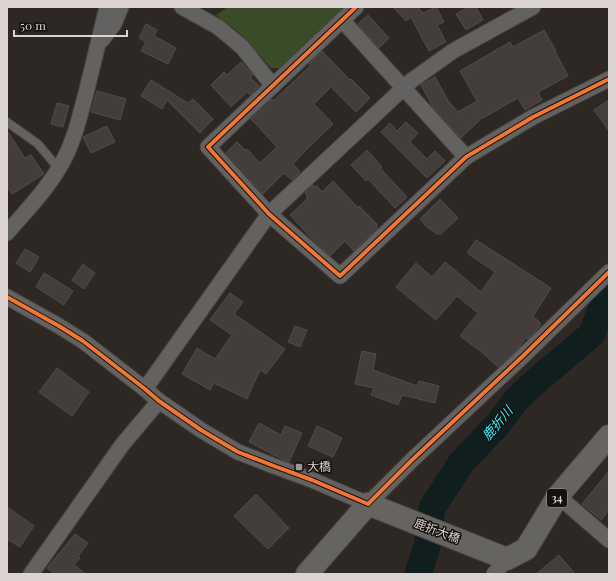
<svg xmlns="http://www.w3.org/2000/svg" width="616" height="581" font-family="'Playfair Display','Noto Sans JP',serif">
	<rect width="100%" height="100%" fill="#2d2824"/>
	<polygon fill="#394b27" points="228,7 346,7 282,68 271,68 236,30 216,15"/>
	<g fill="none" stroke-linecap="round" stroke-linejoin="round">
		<polyline stroke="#101e1e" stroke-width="27" points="418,574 427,546 432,508 461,463 498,424 516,400 536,381 592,334 606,295 609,291"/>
	</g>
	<g fill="#433e3b" stroke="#504c48">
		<polygon points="393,7 421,7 419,9 423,13 436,7 444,22 437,25 446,42 429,51 411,17 406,21"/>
		<polygon points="468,7 476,7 483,20 466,30 456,14"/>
		<polygon points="368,15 389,38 379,48 358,24"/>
		<polygon points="146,24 157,30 154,36 176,48 168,64 141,51 146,42 139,38"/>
		<polygon points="544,30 556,51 555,51 568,76 538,92 542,100 525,110 518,98 483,118 483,117 461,138 433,107 421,85 435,77 449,102 458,112 477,101 460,71 510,42 513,47"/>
		<polygon points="322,51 350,80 351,79 370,98 356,112 331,87 314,104 333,124 305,151 293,164 300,172 292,180 284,173 263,194 226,153 237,142 245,150 247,149 260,163 277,147 251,119 272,99 273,101 311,65 309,64"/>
		<polygon points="241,62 253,75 250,77 259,86 250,95 247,92 231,107 211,85 224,72 227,75"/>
		<polygon points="151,80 188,103 193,99 213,119 200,133 167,100 162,109 141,96"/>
		<polygon points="97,91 126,99 120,120 91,112"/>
		<polygon points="609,100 609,131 594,110"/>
		<polygon points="57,103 69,106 63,127 51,124"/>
		<polygon points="406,122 418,133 410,142 427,159 435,151 445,161 427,178 381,132 390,123 397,131"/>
		<polygon points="107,126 115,142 91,153 83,137"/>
		<polygon points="7,131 25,158 31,155 44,174 12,194 7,187"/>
		<polygon points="367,150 382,167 380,168 407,197 395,208 368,179 366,181 351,165"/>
		<polygon points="333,181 358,208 359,206 377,224 377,229 354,251 345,241 330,256 312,239 290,215 308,198 306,196 307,195 305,193 313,185 315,187 317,186 322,192"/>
		<polygon points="440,199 458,218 441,234 437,234 427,227 420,219"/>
		<polygon points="476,240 551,288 533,316 541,324 534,333 528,339 526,338 515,352 498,367 483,353 460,336 478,313 457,296 436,320 396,287 416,263 432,277 445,262 481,292 495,272 467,253"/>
		<polygon points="25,249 39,257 30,272 16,263"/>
		<polygon points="83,264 95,273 84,289 72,280"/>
		<polygon points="44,273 73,291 64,305 36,287"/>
		<polygon points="230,293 243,302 234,314 285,349 266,374 260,370 247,399 214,383 210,390 182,374 197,348 215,359 232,335 210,320"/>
		<polygon points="295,326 307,330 300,347 288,342"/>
		<polygon points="362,351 376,354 373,370 417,386 419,381 439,386 435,403 402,395 398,405 371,395 374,388 355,384"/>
		<polygon points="57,368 89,392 72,416 39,392"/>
		<polygon points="259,423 281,435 285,426 302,433 289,462 272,454 249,442"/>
		<polygon points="317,426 342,438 333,457 308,446"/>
		<polygon points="609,471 609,510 601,520 582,504"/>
		<polygon points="256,494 289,528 268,549 234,516"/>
		<polygon points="7,507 34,526 20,547 7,539"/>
		<polygon points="75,534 88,543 78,556 80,558 74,565 86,574 54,574 47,568"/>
		<polygon points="559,555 575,574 536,574"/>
	</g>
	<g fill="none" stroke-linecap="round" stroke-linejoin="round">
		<g stroke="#484440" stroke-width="10">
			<polyline id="service" points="7,122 38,144 59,169"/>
		</g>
		<g stroke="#484440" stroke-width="17">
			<g id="minor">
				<polyline points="182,7 218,27 242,47 273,86"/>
				<polyline points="356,7 208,147 269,214 340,276 466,157 533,117 609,79"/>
				<polyline points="342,20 466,157"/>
				<polyline points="102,40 114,24 121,7"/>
				<path d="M7,233C25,212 45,192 59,168C73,146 79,119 86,93C93,65 100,36 107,7"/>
				<polyline points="7,297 59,326 83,341 145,389 159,401 201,430 238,452 274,466 312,480 368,504 412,460 523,356 609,272"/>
				<polyline points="145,389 269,214 411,81 453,51 533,7"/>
				<polyline points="558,496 609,540"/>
				<polyline points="31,574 122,445 159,401"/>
				<polyline points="494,574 507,559"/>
			</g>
		</g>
		<g stroke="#484440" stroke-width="24">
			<polyline id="primary" points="307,574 368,504 507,559 526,549 558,496 609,436"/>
		</g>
		<use href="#service" stroke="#636260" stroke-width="8"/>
		<use href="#minor" stroke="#636260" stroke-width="15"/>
		<use href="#primary" stroke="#656460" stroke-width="22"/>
		<g stroke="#15110e" stroke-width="6">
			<g id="cycleway">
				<polyline points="356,7 208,147 269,214 340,276 466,157 533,117 609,79"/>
				<polyline points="7,297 59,326 83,341 145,389 159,401 201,430 238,452 274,466 312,480 368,504 412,460 523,356 609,272"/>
			</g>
		</g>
		<use href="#cycleway" stroke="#f07635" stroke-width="4"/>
	</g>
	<rect fill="#9e9894" stroke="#15110e" stroke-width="1.5" x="295" y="463" width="8" height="8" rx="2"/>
	<g text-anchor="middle" stroke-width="3" stroke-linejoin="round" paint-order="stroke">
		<rect fill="#15110e" stroke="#a09a96" stroke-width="1" x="547" y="489" width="20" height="18" rx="3"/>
		<g font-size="11" font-weight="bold" fill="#dbd4d0">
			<text x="557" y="502">34</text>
		</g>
		<g font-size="12" fill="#dbd4d0" stroke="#15110e" text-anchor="start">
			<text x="307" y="471">大橋</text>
		</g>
		<g font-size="12" fill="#dbd4d0" stroke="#15110e">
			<text transform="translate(437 531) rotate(21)" y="4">鹿折大橋</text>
		</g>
		<g font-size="13" font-style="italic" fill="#35f0f5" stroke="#15110e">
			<text transform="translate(497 423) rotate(-50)" y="5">鹿折川</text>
		</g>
	</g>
	<rect width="616" height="581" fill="none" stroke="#dbd4d0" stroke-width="16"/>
	<path d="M14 30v6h113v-6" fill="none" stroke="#dbd4d0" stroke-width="2"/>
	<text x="20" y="30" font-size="12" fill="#dbd4d0" stroke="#15110e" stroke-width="3" paint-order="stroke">50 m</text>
</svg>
